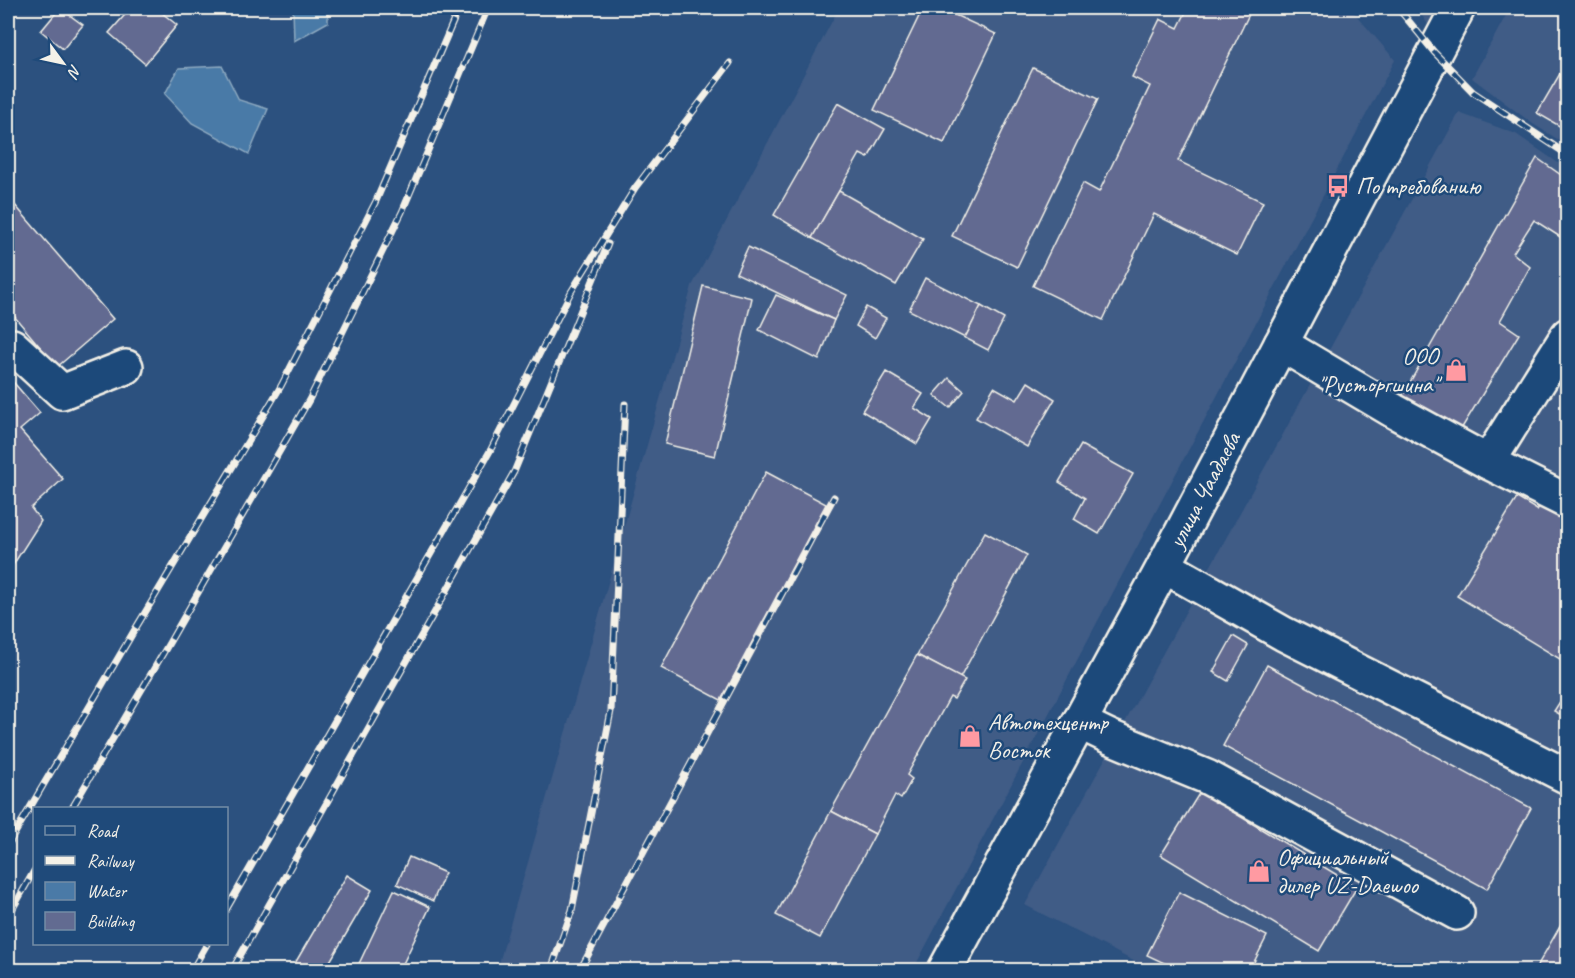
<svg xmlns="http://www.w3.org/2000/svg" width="1575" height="978" font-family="Caveat,sans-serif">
	<rect width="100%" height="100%" fill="#2c517f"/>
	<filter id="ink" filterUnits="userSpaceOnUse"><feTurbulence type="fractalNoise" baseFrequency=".0167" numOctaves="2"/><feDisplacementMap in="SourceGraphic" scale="12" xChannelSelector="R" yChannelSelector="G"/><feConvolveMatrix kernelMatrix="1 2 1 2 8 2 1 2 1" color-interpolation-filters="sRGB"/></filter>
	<g filter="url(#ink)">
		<g fill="#405c86">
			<polygon points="839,8 1350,8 1395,60 913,970 497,970 588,654 692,286"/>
			<polygon points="1417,8 1446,8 1433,32"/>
			<polygon points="1510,8 1567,8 1567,145 1533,124 1472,78"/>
			<polygon points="1459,113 1516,134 1567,169 1567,970 1151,970 1025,905"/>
		</g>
		<g fill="#4a7aa7" stroke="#8eaac1" stroke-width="1.5">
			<polygon points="293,8 328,8 328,22 294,41"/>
			<polygon points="222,66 239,100 268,109 249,154 192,123 165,94 179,68"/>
		</g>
		<g fill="#626b91" stroke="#f4f1e8" stroke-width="1.5">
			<polygon points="60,8 83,25 63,49 41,31"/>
			<polygon points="131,8 156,8 177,25 145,64 109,33"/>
			<polygon points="923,8 940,8 996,34 944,143 874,110"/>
			<polygon points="1188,8 1252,8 1178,161 1263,202 1237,255 1154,214 1103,320 1033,286 1083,183 1099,192 1150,86 1132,77 1160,19 1178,28"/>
			<polygon points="1568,60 1568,131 1537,113"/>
			<polygon points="1033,68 1098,99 1017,267 952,236"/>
			<polygon points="838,103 885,129 868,158 860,154 812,238 774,215"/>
			<polygon points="1537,158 1568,180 1568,242 1534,220 1513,253 1530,267 1500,321 1519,334 1457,436 1401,398"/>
			<polygon points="839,191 923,239 896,285 812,238"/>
			<polygon points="8,197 113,319 57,367 8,309"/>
			<polygon points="748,247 847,295 834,320 736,273"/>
			<polygon points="925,278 981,306 965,338 909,310"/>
			<polygon points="703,286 752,298 715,456 665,444"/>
			<polygon points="1568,287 1568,299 1562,295"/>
			<polygon points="776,295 834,320 819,360 759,330"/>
			<polygon points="981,306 1004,319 988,350 965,338"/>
			<polygon points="866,307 886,318 875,338 856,326"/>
			<polygon points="886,372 923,394 914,408 932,419 917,444 862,411"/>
			<polygon points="8,376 40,413 20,430 63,479 31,508 41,521 8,573"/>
			<polygon points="949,378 964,391 950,408 934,395"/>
			<polygon points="1028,382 1055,399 1027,447 976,418 994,387 1017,400"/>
			<polygon points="1081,445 1133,474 1099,534 1074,519 1085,498 1059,482"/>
			<polygon points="766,472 826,504 721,700 661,668"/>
			<polygon points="1517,498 1537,510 1542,503 1568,519 1568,664 1457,596"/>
			<polygon points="985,532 1027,555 960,678 917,655"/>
			<polygon points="1233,636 1248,645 1228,681 1213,672"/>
			<polygon points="917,655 965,680 954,699 950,697 907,775 912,779 901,799 895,795 875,834 831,811"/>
			<polygon points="1267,665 1531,808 1487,889 1223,746"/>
			<polygon points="1568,689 1568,719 1554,711"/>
			<polygon points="1200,792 1357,887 1319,951 1161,855"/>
			<polygon points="831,811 875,834 820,938 776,915"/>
			<polygon points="409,857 445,873 433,901 397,884"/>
			<polygon points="347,875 372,890 325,970 291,970"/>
			<polygon points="394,890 430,907 400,970 356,970"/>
			<polygon points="1179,892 1267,936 1250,970 1179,970 1147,955"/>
			<polygon points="1562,923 1568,926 1568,970 1535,970"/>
		</g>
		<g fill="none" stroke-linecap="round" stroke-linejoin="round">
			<g stroke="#f4f1e8" stroke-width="38">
				<g id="minor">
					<polyline points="1281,344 1394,411 1488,462 1568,335"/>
					<polyline points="8,346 12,346 62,392 126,367"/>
					<polyline points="1488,462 1568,502"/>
					<polyline points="1164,566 1284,634 1568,777"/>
					<polyline points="1079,722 1110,737 1207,777 1457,913"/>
				</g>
			</g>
			<g stroke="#f4f1e8" stroke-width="38">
				<polyline id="major" points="945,970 1164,566 1458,8"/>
			</g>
			<use href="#minor" stroke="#1f4a7a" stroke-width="33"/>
			<use href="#major" stroke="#1f4a7a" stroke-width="33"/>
			<g stroke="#f4f1e8" stroke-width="7">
				<g id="rail">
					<polyline points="1398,8 1434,52 1473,92 1568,155"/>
					<polyline points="72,808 165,650 309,400 402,212 488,8"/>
					<polyline points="8,845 134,631 281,386 376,201 459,8"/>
					<polyline points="226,910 490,451 571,292 635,188 730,63"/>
					<polyline points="8,917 34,871"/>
					<polyline points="192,970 207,944"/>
					<polyline points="232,970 514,472 608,244"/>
					<polyline points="551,970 572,910 611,711 625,404"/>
					<polyline points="580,970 834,497"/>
				</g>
			</g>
			<use href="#rail" stroke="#1f4a7a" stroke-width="4.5" stroke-dasharray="14" stroke-linecap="butt"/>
		</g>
	</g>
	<defs>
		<g id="bus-bare" transform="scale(1.8)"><path d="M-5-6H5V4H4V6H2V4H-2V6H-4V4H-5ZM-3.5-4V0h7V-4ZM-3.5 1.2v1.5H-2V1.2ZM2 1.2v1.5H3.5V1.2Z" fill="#ff9aa2" stroke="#1f4a7a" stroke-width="2.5" paint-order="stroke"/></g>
		<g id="shop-bare" transform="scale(1.8)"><path d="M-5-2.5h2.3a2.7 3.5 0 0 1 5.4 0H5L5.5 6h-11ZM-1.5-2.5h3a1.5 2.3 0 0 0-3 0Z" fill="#ff9aa2" stroke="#1f4a7a" stroke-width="2.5" paint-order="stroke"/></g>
	</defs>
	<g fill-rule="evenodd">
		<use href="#bus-bare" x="1338" y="186"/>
		<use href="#shop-bare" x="1456" y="370"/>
		<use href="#shop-bare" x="970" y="736"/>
		<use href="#shop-bare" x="1259" y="871"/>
	</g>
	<g text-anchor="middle" stroke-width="5" stroke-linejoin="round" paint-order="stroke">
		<g font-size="24" fill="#f4f1e8" stroke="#1f4a7a" text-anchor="start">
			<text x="1356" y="194">По требованию</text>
			<text x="1438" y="364" text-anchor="end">ООО<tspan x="1438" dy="28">"Русторгшина"</tspan></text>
			<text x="988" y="730">Автотехцентр<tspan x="988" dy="28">Восток</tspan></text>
			<text x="1277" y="865">Официальный<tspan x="1277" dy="28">дилер UZ-Daewoo</tspan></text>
		</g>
		<g font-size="24" fill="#f4f1e8" stroke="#1f4a7a">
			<text transform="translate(1204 490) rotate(-62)" y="8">улица Чаадаева</text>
		</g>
	</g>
	<rect width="1575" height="978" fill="none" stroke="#1f4a7a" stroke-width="30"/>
	<rect x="15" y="15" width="1545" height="948" fill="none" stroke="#f4f1e8" stroke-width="2" filter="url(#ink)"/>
	<rect x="33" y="807" width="195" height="138" fill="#1f4a7a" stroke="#748da6" stroke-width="1.5"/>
	<rect x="45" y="826" width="30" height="9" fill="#1f4a7a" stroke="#748da6" stroke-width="1.5"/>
	<text x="87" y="837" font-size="18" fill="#f4f1e8">Road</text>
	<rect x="45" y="856" width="30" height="9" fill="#f4f1e8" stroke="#748da6" stroke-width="1.5"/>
	<text x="87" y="867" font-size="18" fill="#f4f1e8">Railway</text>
	<rect x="45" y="882" width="30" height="18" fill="#4a7aa7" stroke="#748da6" stroke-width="1.5"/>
	<text x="87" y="897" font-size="18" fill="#f4f1e8">Water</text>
	<rect x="45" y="912" width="30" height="18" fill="#626b91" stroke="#748da6" stroke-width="1.5"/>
	<text x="87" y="927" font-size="18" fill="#f4f1e8">Building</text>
	<g transform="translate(63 63) rotate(123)" stroke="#1f4a7a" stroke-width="4.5" paint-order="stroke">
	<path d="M0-4.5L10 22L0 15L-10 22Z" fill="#f4f1e8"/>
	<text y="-9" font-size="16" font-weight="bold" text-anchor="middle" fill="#f4f1e8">N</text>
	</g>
</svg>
